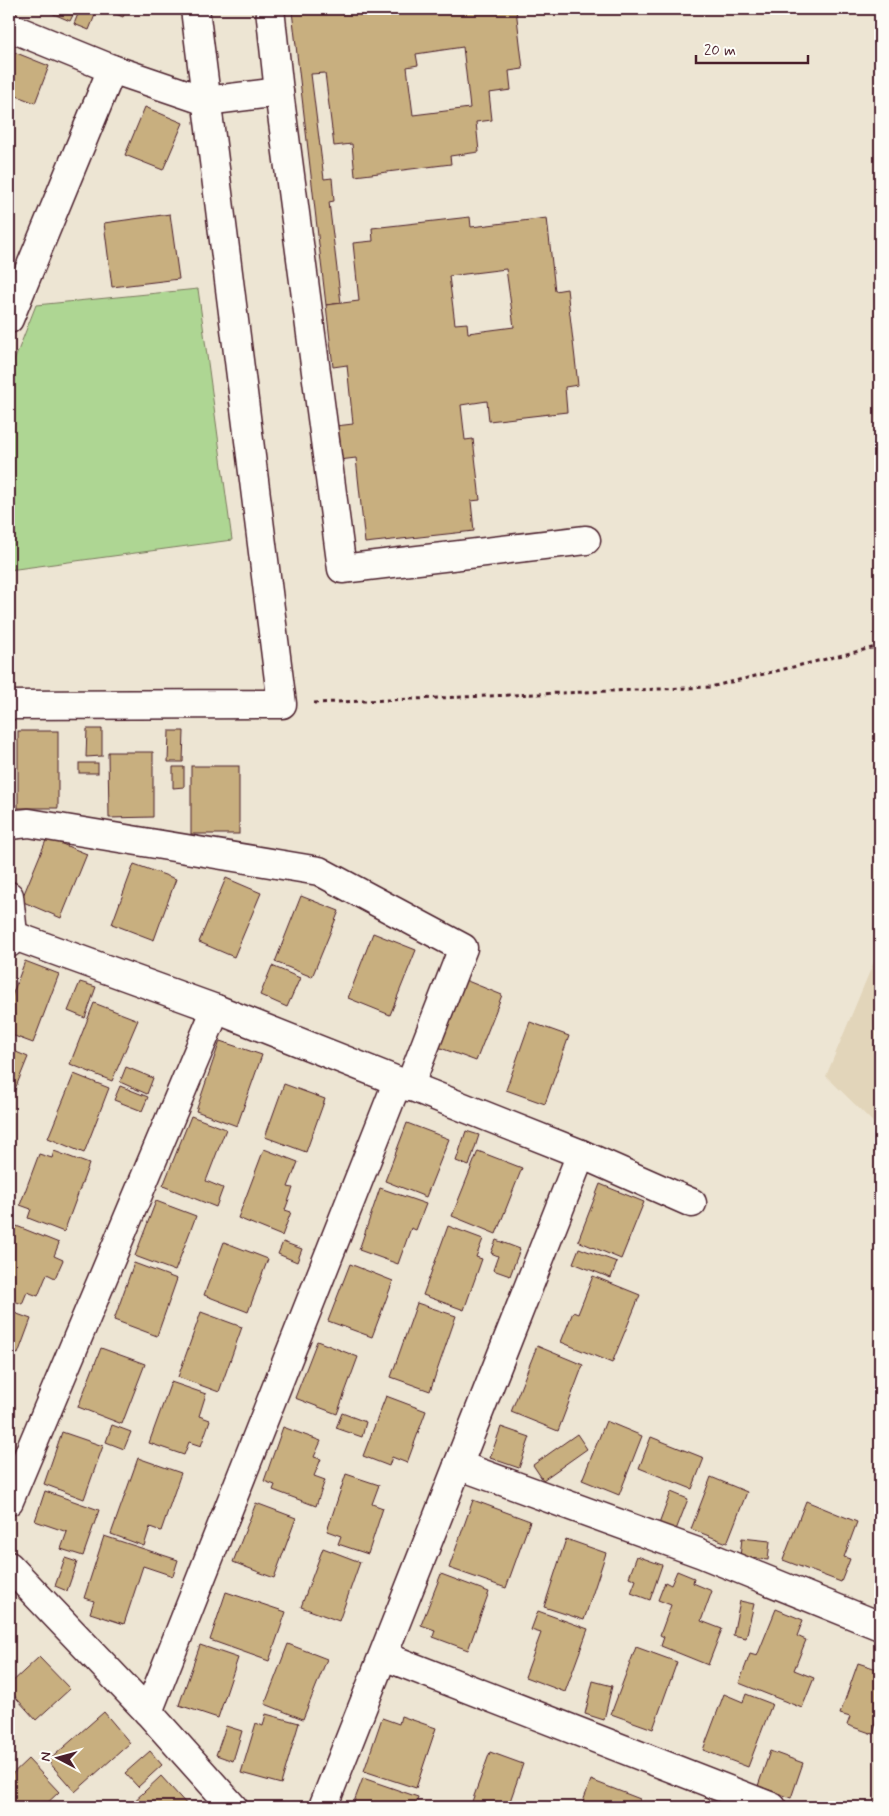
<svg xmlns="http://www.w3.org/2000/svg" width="889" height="1816" font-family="Mynerve,sans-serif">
	<rect width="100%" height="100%" fill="#ede5d3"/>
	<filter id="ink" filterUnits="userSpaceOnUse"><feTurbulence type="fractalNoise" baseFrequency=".02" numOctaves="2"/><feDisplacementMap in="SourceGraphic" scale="10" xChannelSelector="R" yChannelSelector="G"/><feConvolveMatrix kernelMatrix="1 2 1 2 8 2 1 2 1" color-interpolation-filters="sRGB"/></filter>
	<g filter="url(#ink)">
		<polygon fill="#e2d5ba" points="880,947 880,1129 826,1076"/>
		<polygon fill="#aed693" stroke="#7c7a5f" points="198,289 232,540 9,570 9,374 36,305"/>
		<g fill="#c8af7f" stroke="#4a1f2b" fill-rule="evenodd">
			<polygon points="51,9 76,9 70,21 49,12"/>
			<polygon points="80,9 97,10 89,30 74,24"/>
			<polygon points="104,9 127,9 123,17"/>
			<path d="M305,9H516L523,69L509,71L511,90L489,93L492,120L476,122L479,152L450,156L451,164L355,176L352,144L334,146L325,73L311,74L324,179L332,178L334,201L329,202L341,303L326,305L292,11ZM463,47L470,108L413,115L407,67L418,65L416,54Z"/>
			<polygon points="9,50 49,66 35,103 9,93"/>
			<polygon points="145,107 183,123 163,170 125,155"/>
			<polygon points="170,214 179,279 112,287 104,223"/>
			<path d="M470,217L471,227L547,218L555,291L567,289L578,385L565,387L567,412L489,421L487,401L461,405L465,440L473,439L480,500L471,501L474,531L365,543L356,458L314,463L310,429L353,424L347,365L333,367L326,305L359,301L353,243L373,241L372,228ZM506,269L514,327L468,333L467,323L455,324L449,276Z"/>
			<polygon points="87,729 102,729 102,756 86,757"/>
			<rect x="18" y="731" width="40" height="77"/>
			<polygon points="169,731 184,731 183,762 168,762"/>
			<polygon points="108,752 153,752 153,817 109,818"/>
			<rect x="79" y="763" width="19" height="10"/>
			<rect x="191" y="766" width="48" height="68"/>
			<polygon points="173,767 184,767 184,787 173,788"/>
			<polygon points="47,838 87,854 61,918 21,901"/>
			<polygon points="134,864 176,879 154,940 112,924"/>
			<polygon points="226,878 261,893 234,957 199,942"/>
			<polygon points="301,896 339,911 312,977 275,962"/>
			<polygon points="373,933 416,950 390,1015 348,998"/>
			<polygon points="25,961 59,974 33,1043 9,1034 9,1004"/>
			<polygon points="272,966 300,978 287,1007 260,995"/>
			<polygon points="465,980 502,995 476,1061 438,1047"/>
			<polygon points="80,982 96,987 85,1018 68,1011"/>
			<polygon points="94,1003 138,1020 112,1081 70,1064"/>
			<polygon points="530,1022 569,1036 545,1104 506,1090"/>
			<polygon points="220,1041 262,1055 237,1126 196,1111"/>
			<polygon points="9,1049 28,1057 9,1104"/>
			<polygon points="126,1067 153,1078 147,1094 120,1082"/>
			<polygon points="74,1074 109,1088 84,1153 48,1138"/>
			<polygon points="284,1084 325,1099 306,1152 265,1137"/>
			<polygon points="120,1086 148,1097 142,1111 114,1100"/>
			<polygon points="191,1116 226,1129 206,1181 223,1188 216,1207 163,1186"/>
			<polygon points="407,1123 449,1139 426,1197 385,1181"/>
			<polygon points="466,1131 479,1135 469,1166 456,1161"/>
			<polygon points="264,1149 298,1162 288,1187 293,1188 285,1210 291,1212 282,1236 238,1218"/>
			<polygon points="54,1151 89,1164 64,1232 28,1218 31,1209 20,1205 39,1154 52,1158"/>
			<polygon points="478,1151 522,1168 496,1234 452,1216"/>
			<polygon points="600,1184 644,1202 621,1259 578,1241"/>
			<polygon points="380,1188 426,1204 416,1230 411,1228 398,1264 359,1250"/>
			<polygon points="156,1201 196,1216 175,1271 135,1256"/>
			<polygon points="9,1223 59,1243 54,1256 63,1260 55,1278 47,1274 38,1296 27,1292 22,1304 9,1299"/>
			<polygon points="448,1226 483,1239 476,1257 482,1259 464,1310 423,1295"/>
			<polygon points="496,1240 520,1249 510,1276 493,1270 498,1256 491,1253"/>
			<polygon points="224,1242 268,1259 248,1312 204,1295"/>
			<polygon points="283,1242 302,1249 297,1262 278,1254"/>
			<polygon points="579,1248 617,1262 611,1278 573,1263"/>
			<polygon points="134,1263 177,1279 157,1336 114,1320"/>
			<polygon points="350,1264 393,1281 372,1337 328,1321"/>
			<polygon points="593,1276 640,1295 612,1363 561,1342 573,1312 578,1314"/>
			<polygon points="417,1303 456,1316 430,1391 391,1377"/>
			<polygon points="9,1311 31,1319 18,1354 12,1352 9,1361"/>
			<polygon points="201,1312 242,1327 219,1392 178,1377"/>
			<polygon points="317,1341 358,1357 337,1414 295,1398"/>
			<polygon points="537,1346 583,1365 558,1431 511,1412"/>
			<polygon points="101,1348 145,1364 122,1424 78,1407"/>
			<polygon points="171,1382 206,1394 199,1416 210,1420 201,1446 189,1442 184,1455 149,1443"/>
			<polygon points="386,1396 426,1411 407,1463 392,1457 389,1466 363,1456"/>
			<polygon points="342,1413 366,1422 362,1437 336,1428"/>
			<polygon points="606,1421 642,1436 619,1495 582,1480"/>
			<polygon points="112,1425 131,1432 124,1449 106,1442"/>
			<polygon points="283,1427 321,1441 314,1457 321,1459 314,1476 325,1480 316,1506 273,1490 275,1485 264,1481"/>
			<polygon points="501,1427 530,1437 519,1468 490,1458"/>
			<polygon points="62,1432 103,1446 84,1499 44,1484"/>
			<polygon points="577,1434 587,1449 543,1480 533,1465"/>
			<polygon points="651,1437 704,1458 692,1489 639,1468"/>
			<polygon points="138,1458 181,1473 161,1531 150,1527 144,1546 111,1534"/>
			<polygon points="346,1474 379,1485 372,1504 383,1508 368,1554 338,1544 341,1536 327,1531"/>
			<polygon points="711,1477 747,1492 727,1543 691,1529"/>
			<polygon points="45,1491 99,1510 83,1556 61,1549 67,1532 35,1521"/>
			<polygon points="671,1492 688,1499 676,1530 659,1524"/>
			<polygon points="473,1500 530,1521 506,1588 449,1568"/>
			<polygon points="806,1501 857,1522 844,1557 850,1559 841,1582 783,1560"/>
			<polygon points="256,1503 296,1518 274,1578 233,1562"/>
			<polygon points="104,1536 178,1560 173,1576 143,1566 124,1624 90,1613 94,1601 84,1598"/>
			<polygon points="742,1538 770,1541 768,1560 740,1557"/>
			<polygon points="566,1539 606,1553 584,1620 544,1607"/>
			<polygon points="323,1548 360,1562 339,1621 301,1607"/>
			<polygon points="637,1556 662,1565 650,1600 631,1593 636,1580 629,1577"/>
			<polygon points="65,1558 77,1562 67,1591 55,1586"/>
			<polygon points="677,1571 694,1578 693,1583 712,1591 701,1621 722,1629 708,1665 661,1646 664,1637 660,1635 671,1605 658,1600 665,1582 671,1585"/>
			<polygon points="441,1574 489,1592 468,1650 433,1637 435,1630 421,1625"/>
			<polygon points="226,1592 286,1612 269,1661 210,1640"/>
			<polygon points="740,1601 754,1604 746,1638 733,1635"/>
			<polygon points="776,1609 803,1620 797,1636 806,1640 794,1670 814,1678 802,1708 739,1683 750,1654 757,1656"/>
			<polygon points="538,1611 588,1629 565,1692 525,1677 541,1633 531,1630"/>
			<polygon points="288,1644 327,1659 303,1719 265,1704"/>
			<polygon points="200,1645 238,1658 218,1718 179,1705"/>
			<polygon points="636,1647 677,1662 653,1729 611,1714"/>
			<polygon points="39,1657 70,1689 36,1720 9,1690 9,1685"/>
			<polygon points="858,1663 880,1670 880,1712 873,1734 847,1725 850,1717 840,1714"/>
			<polygon points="593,1681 612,1686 604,1720 585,1714"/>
			<polygon points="724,1694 743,1702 746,1694 772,1704 748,1767 703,1750"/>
			<polygon points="104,1712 130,1743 75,1792 48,1761"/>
			<polygon points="266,1714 299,1723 281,1784 241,1773 256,1723 263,1726"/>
			<polygon points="401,1716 436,1728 416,1788 364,1771 382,1718 399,1724"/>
			<polygon points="226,1726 242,1731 233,1761 216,1755"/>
			<polygon points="9,1728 14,1733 9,1738"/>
			<polygon points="150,1751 162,1765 138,1787 125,1773"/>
			<polygon points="770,1751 803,1763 791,1798 758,1786"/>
			<polygon points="490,1752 523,1764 508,1807 470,1807"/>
			<polygon points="28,1759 59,1792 43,1807 9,1807 9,1777"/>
			<polygon points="161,1776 189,1807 128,1807"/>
			<polygon points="363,1778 418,1797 415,1807 352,1807"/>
			<polygon points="591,1780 640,1799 637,1807 581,1807"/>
		</g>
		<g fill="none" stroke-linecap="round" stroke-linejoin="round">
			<g stroke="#4a1f2b" stroke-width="31">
				<g id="minor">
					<polyline points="270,9 279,92"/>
					<polyline points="9,27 112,69 206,101 279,92 342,569 586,540"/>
					<polyline points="9,319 112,69"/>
					<polyline points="9,705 282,704 195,9"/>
					<polyline points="9,825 29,823 319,871 463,948 409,1087"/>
					<polyline points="9,896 13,934 9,943"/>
					<polyline points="9,934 216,1009 581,1154 692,1203"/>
					<polyline points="458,1465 700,1553 880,1626"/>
					<polyline points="9,1501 216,1009"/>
					<polyline points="9,1566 148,1712 233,1807"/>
					<polyline points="384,1656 772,1807"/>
					<polyline points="148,1712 397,1083"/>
					<polyline points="323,1807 581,1154"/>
				</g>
			</g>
			<polyline stroke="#4a1f2b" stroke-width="3" stroke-dasharray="4 4" stroke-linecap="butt" points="314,703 710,687 880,646"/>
			<use href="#minor" stroke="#fdfcf7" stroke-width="28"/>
		</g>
	</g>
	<rect width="889" height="1816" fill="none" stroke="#fdfcf7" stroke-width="30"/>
	<rect x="15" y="15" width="859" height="1786" fill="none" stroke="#4a1f2b" stroke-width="2" filter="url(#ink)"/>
	<g transform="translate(58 1758) rotate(276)" stroke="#fdfcf7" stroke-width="4" paint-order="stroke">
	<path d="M0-4L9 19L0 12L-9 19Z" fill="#4a1f2b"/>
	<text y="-8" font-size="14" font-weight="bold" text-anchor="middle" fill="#4a1f2b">N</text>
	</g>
	<path d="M696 55v8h112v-8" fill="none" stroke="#4a1f2b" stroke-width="2.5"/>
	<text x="704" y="55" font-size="15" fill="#4a1f2b" stroke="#fdfcf7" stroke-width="4" paint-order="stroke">20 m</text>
</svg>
